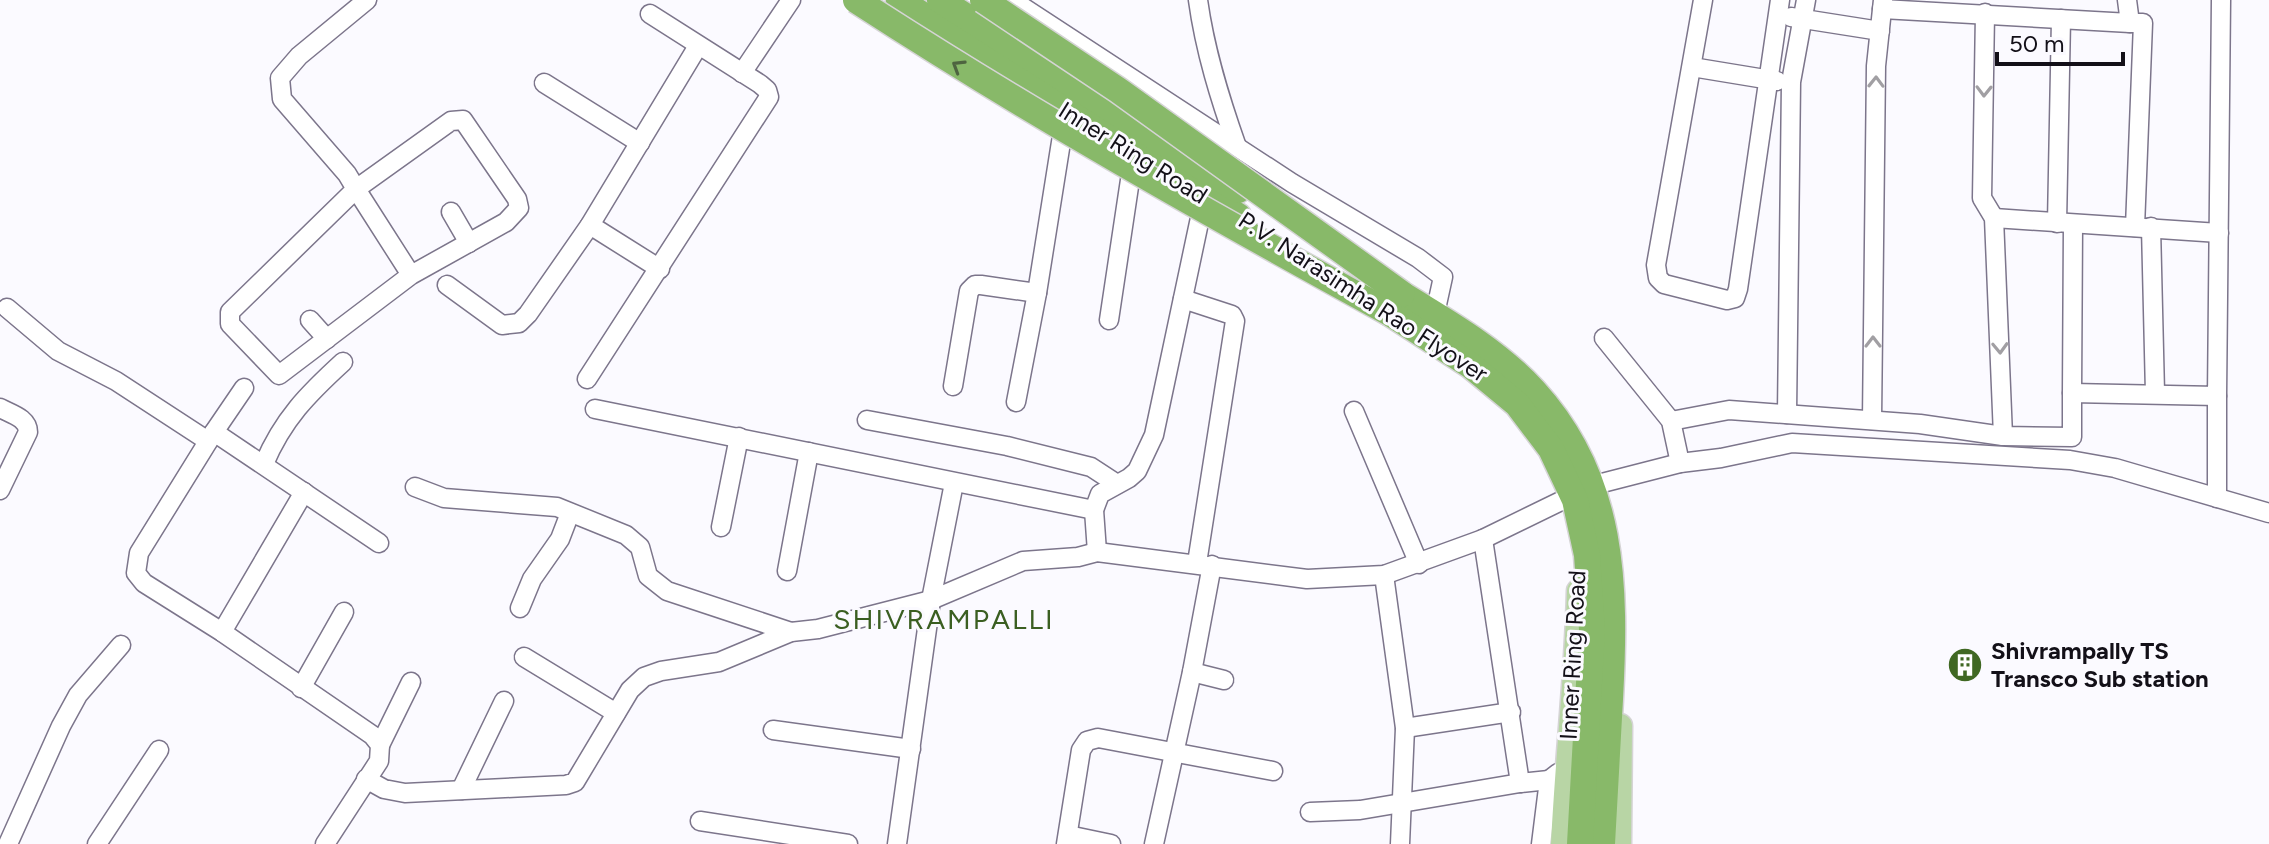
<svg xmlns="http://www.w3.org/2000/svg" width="2269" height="844" font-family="Figtree,sans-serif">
	<rect width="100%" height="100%" fill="#fbfaff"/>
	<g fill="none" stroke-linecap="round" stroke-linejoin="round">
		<g stroke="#7c758b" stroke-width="21">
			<g id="minor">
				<polyline points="367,0 299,56 280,78 282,99 347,174 356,189 230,312 230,324 279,375 411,275 356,189 451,121 463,120 517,199 519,208 506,222 411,275"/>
				<polyline points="1012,0 1292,183 1418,258 1443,277 1436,309"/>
				<path d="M1198,0C1205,51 1220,99 1237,147"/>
				<polyline points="1703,0 1656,265 1658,278 1664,284 1727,300 1735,298 1738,289 1780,0"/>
				<polyline points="1882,9 2130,23 2127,0"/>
				<polyline points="1985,13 1982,198 1994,218 2003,436"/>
				<polyline points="1791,17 1880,31"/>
				<polyline points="2130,23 2143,23 2135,227"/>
				<polyline points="1692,67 1777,81"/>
				<polyline points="742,73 791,0"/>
				<polyline points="544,83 640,143"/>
				<polyline points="451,212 469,243"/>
				<polyline points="1994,218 2219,233"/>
				<polyline points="2057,223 2061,19"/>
				<polyline points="590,225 660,269"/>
				<polyline points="2151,227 2155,393"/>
				<polyline points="447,285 502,325 519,323 528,314 590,225 698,46"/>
				<polyline points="1183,299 1232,315 1235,321 1197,563"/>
				<polyline points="7,308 58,351 116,381 208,441"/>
				<polyline points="310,320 327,339"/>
				<polyline points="1109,320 1133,160"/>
				<polyline points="1604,338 1671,421 1680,463"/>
				<polyline points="587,379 769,97 767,90 760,84 650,14"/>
				<polyline points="953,386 969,291 975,285 981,285 1037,293"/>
				<polyline points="244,388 214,432 139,553 136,573 144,583 222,632 372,735 380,745 379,761 325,844"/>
				<polyline points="2072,393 2073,225"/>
				<polyline points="1016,402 1037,293 1065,117"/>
				<path d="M0,408C11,414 28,418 28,432L0,490"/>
				<polyline points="595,409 1094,510"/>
				<polyline points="1354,411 1419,564"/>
				<polyline points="1787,414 1791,82 1806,0"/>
				<polyline points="867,420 1007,446 1091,467 1117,484"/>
				<polyline points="1872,420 1876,66 1883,0"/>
				<polyline points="1671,421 1729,410 1920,424 2003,436 2072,437 2072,393 2217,396 2221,0"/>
				<polyline points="214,432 379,543"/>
				<path d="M264,464C283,419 308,394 343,362"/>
				<polyline points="1602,483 1680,463 1721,458 1792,443 2070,460 2115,468 2269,513"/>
				<polyline points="415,487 444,498 557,507 626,535 640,547 648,576 667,591 791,632"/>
				<polyline points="2217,498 2217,396"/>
				<polyline points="721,527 739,437"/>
				<polyline points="1483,539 1520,783"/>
				<polyline points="1097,552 1094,510 1100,494 1129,478 1137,471 1154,435 1204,199"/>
				<polyline points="787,571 809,452"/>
				<polyline points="1384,575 1405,728 1400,844"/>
				<polyline points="520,608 532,579 560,539 570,513"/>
				<polyline points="222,632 304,492"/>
				<polyline points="524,657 616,713"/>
				<polyline points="1192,672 1224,680"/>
				<polyline points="301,688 344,612"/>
				<polyline points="1405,728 1511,712"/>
				<polyline points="773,730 911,749"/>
				<polyline points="380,745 411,682"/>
				<polyline points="366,779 384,789 405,793 566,785 575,782 630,690 644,677 661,671 719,662 791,632 818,629 931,600 1023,561 1078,557 1097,552 1307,579 1384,575 1483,539 1565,499"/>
				<polyline points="461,790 504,701"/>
				<polyline points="1310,812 1360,810 1520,783 1549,780"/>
				<polyline points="700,821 848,844"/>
				<polyline points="1068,835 1111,844"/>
				<polyline points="8,844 61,726 78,695 121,645"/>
				<polyline points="97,844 159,750"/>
				<polyline points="897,844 931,600 954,483"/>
				<polyline points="1066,844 1081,750 1087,741 1098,738 1273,771"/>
				<polyline points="1154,844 1192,672 1212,565"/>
				<polyline points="1541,844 1549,780 1558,773"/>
			</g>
		</g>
		<g stroke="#d5d4d5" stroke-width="27">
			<g id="major">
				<path d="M1563,844C1567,759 1577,676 1579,591"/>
				<polyline points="1619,844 1620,726"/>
			</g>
		</g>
		<g stroke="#d5d4d5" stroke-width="29">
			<g id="highway">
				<polyline points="899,0 1238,216"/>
				<polyline points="940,0 1238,190"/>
				<path d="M1382,282C1434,315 1492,345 1534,391C1615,480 1616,586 1610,699C1607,747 1605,796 1602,844"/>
				<polyline points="1373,302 1470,365 1517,404 1551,449 1575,500 1587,555 1592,630 1580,844"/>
			</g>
		</g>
		<use href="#minor" stroke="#fff" stroke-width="18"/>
		<use href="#major" stroke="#b8d5a5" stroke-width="24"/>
		<use href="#highway" stroke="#88b969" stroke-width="26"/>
		<g stroke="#d5d4d5" stroke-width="29" stroke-linecap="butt">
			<g id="highway-bridge">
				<path d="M856,0C1030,113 1209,214 1390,313"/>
				<polyline points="983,0 1118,90 1402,294"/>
			</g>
		</g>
		<use href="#highway-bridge" stroke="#88b969" stroke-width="26"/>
	</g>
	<defs><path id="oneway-chevron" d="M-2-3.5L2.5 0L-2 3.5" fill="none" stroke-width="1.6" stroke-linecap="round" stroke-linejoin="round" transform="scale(2)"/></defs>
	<use stroke="#4e6440" href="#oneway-chevron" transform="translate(958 66) rotate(-148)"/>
	<g stroke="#a19fa3">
		<use href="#oneway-chevron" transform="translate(1876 82) rotate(-89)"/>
		<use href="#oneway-chevron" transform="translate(1984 91) rotate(91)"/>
		<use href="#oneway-chevron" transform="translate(1873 342) rotate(-90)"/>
		<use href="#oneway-chevron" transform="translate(2000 348) rotate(88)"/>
	</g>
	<defs>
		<g id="building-disc" transform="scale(1.8)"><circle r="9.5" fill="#406823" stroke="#fbfaff"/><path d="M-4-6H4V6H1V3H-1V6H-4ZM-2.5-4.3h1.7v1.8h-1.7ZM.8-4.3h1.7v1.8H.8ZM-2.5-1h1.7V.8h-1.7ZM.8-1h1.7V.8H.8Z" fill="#fff"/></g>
	</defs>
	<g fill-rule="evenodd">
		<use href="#building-disc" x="1965" y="665"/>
	</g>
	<g text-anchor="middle" stroke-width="6" stroke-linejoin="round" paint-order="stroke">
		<g font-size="24" fill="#131018" stroke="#fbfaff">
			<text transform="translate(1133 153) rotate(32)" y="8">Inner Ring Road</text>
			<text transform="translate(1363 297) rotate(33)" y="8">P.V. Narasimha Rao Flyover</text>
			<text transform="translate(1573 655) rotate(-87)" y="8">Inner Ring Road</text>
		</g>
		<g font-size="24" font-weight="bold" fill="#131018" stroke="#fbfaff" text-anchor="start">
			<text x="1991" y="659">Shivrampally TS<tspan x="1991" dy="28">Transco Sub station</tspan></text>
		</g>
		<g font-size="28" letter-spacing="2" fill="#3b5f21" stroke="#fbfaff">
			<text x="944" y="629">SHIVRAMPALLI</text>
		</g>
	</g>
	<path d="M1997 52v12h126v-12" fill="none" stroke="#131018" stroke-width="4"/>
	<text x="2009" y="52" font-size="24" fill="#131018" stroke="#fbfaff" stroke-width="6" paint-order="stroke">50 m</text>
</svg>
